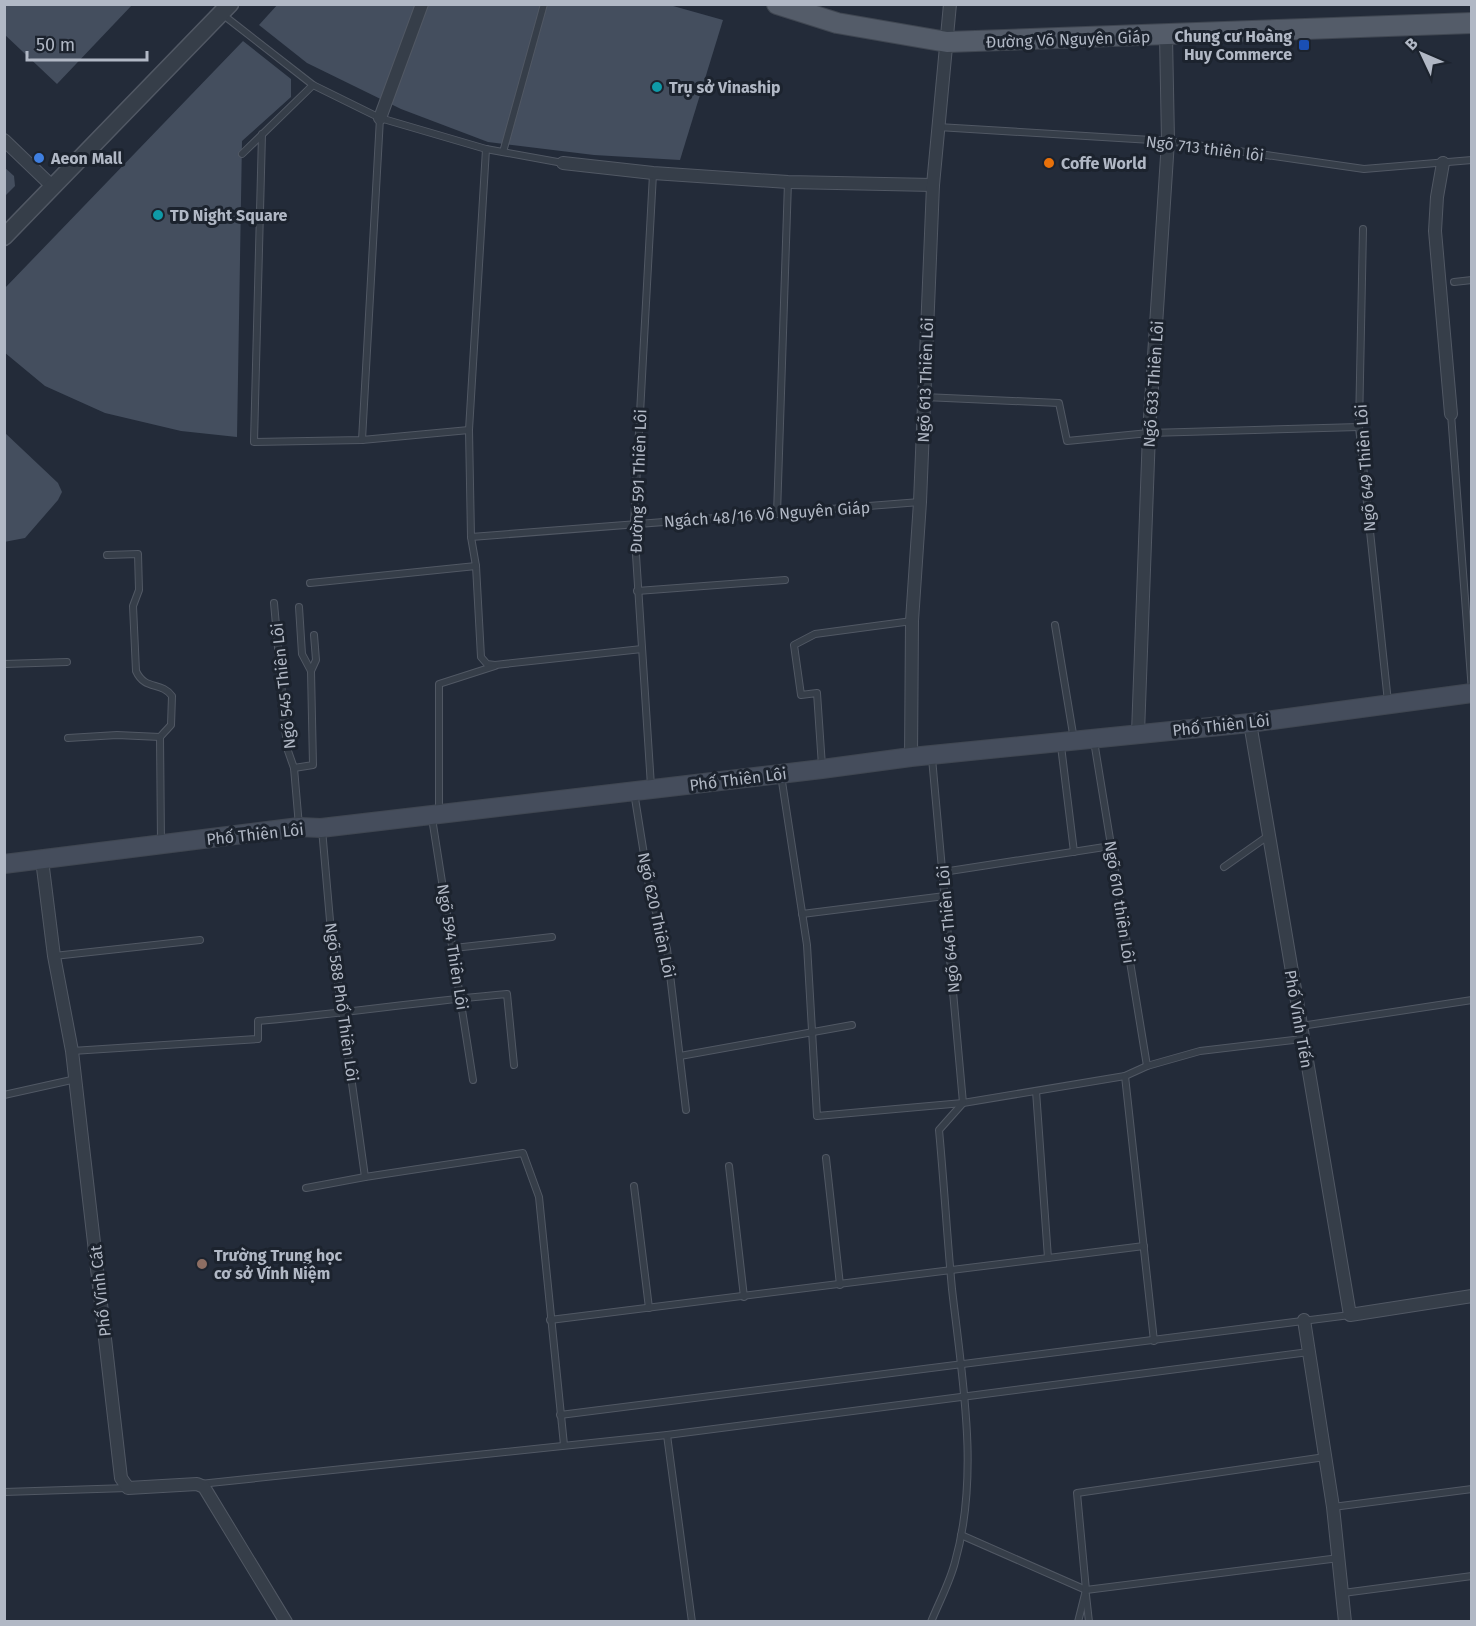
<svg xmlns="http://www.w3.org/2000/svg" width="1476" height="1626" font-family="'Fira Sans',sans-serif">
	<rect width="100%" height="100%" fill="#232b39"/>
	<g fill="#444e5e">
		<polygon points="4,4 133,4 57,84 4,34"/>
		<polygon points="278,4 666,4 723,20 680,160 594,155 488,142 401,109 307,63 259,25"/>
		<polygon points="243,41 291,79 291,97 242,141 237,437 181,431 105,413 45,386 4,352 4,289"/>
		<polygon points="4,167 14,176 15,186 4,197"/>
		<polygon points="4,432 58,483 62,492 58,500 25,538 4,542"/>
	</g>
	<g fill="none" stroke-linecap="round" stroke-linejoin="round">
		<g stroke="#515864" stroke-width="8">
			<g id="service">
				<polyline points="222,14 313,85"/>
				<polyline points="938,127 1168,141 1364,169 1472,160"/>
				<polyline points="262,134 254,442 362,440 469,430"/>
				<polyline points="486,149 469,430 471,537 476,566 481,657 487,664 495,665 642,649"/>
				<polyline points="503,152 544,4"/>
				<polyline points="242,154 313,85 380,118 486,149 563,163"/>
				<polyline points="1363,229 1359,427 1388,702"/>
				<polyline points="1454,282 1472,280"/>
				<polyline points="924,397 1059,403 1067,441 1149,433 1359,427"/>
				<polyline points="1451,414 1472,691"/>
				<polyline points="362,440 380,118"/>
				<polyline points="777,514 788,182"/>
				<polyline points="471,537 920,502"/>
				<path d="M107,555L138,554L139,590L133,606L136,671C145,691 161,681 172,696L171,725L160,737L161,842"/>
				<polyline points="310,583 476,566"/>
				<polyline points="637,591 785,580"/>
				<polyline points="274,603 287,748 294,768 299,826"/>
				<polyline points="1055,625 1074,740"/>
				<polyline points="4,664 67,662"/>
				<polyline points="311,671 316,660 314,635"/>
				<polyline points="68,738 117,735 160,737"/>
				<polyline points="1094,741 1147,1066"/>
				<polyline points="1061,746 1074,852"/>
				<polyline points="822,766 817,693 801,695 794,645 815,634 912,621"/>
				<polyline points="294,768 313,765 311,671 302,654 299,607"/>
				<polyline points="781,775 807,945 817,1116 963,1103 1125,1076 1147,1066 1200,1051 1302,1039"/>
				<polyline points="651,786 634,524 653,174"/>
				<polyline points="634,792 650,892 667,949 686,1110"/>
				<polyline points="439,813 439,684 495,666"/>
				<polyline points="432,818 473,1080"/>
				<polyline points="322,829 331,932 365,1177"/>
				<polyline points="1224,867 1268,836"/>
				<polyline points="943,872 1111,846"/>
				<polyline points="802,914 945,896"/>
				<polyline points="454,948 552,937"/>
				<polyline points="54,956 200,940"/>
				<polyline points="1301,1026 1472,1000"/>
				<path d="M72,1051L258,1039V1021C341,1014 424,1001 507,994L514,1065"/>
				<polyline points="680,1056 852,1025"/>
				<polyline points="1125,1076 1154,1341"/>
				<polyline points="1036,1091 1048,1258"/>
				<polyline points="4,1095 76,1079"/>
				<polyline points="826,1158 840,1285"/>
				<polyline points="729,1166 744,1297"/>
				<polyline points="634,1186 649,1308"/>
				<polyline points="306,1188 365,1177 523,1153 539,1197 564,1445"/>
				<polyline points="550,1320 1144,1246"/>
				<polyline points="560,1415 1350,1315"/>
				<polyline points="667,1435 692,1622"/>
				<polyline points="200,1484 667,1435 1309,1352"/>
				<polyline points="4,1492 128,1488"/>
				<polyline points="1333,1507 1472,1489"/>
				<polyline points="961,1535 1086,1590 1339,1558"/>
				<polyline points="1343,1593 1472,1576"/>
				<polyline points="1086,1595 1089,1622"/>
				<path d="M931,1622C939,1602 950,1582 955,1562C980,1474 962,1378 952,1289C947,1236 944,1183 939,1130L963,1103L932,758"/>
				<polyline points="1078,1622 1086,1590 1077,1493 1325,1457"/>
			</g>
		</g>
		<g stroke="#515864" stroke-width="14">
			<g id="minor">
				<polyline points="380,118 422,4"/>
				<polyline points="4,140 53,187"/>
				<polyline points="563,163 653,173 788,182 933,185"/>
				<polyline points="1443,163 1437,197 1435,231 1451,414"/>
				<polyline points="1250,723 1350,1315 1472,1296"/>
				<polyline points="1138,733 1149,433 1168,141 1166,36"/>
				<polyline points="911,757 912,621 920,502 933,185 950,4"/>
				<polyline points="42,860 54,956 72,1051 121,1478 128,1488 197,1484 204,1487 286,1622"/>
				<polyline points="1304,1320 1333,1507 1345,1622"/>
			</g>
		</g>
		<g stroke="#515864" stroke-width="19">
			<polyline id="tertiary" points="4,237 230,4"/>
		</g>
		<g stroke="#404752" stroke-width="20">
			<polyline id="secondary" points="4,864 299,827 321,828 822,769 911,757 1250,723 1472,693"/>
		</g>
		<g stroke="#404752" stroke-width="22">
			<polyline id="primary" points="777,4 837,23 947,42 1472,23"/>
		</g>
		<use href="#service" stroke="#363e49" stroke-width="6"/>
		<use href="#minor" stroke="#363e49" stroke-width="12"/>
		<use href="#tertiary" stroke="#363e49" stroke-width="16"/>
		<use href="#secondary" stroke="#454d5c" stroke-width="18"/>
		<use href="#primary" stroke="#545c69" stroke-width="20"/>
	</g>
	<rect fill="#1a4fb4" stroke="#1c232e" stroke-width="2" x="1298" y="39" width="12" height="12" rx="3"/>
	<g fill="#0f9aa8" stroke="#1c232e" stroke-width="2">
		<circle cx="657" cy="87" r="6"/>
		<circle cx="158" cy="215" r="6"/>
	</g>
	<circle fill="#3f7fe0" stroke="#1c232e" stroke-width="2" cx="39" cy="158" r="6"/>
	<circle fill="#e8710a" stroke="#1c232e" stroke-width="2" cx="1049" cy="163" r="6"/>
	<circle fill="#8d6e63" stroke="#1c232e" stroke-width="2" cx="202" cy="1264" r="6"/>
	<g text-anchor="middle" stroke-width="6" stroke-linejoin="round" paint-order="stroke">
		<g font-size="16" font-weight="bold" fill="#b1b8c5" stroke="#1c232e" text-anchor="start">
			<text x="1292" y="42" text-anchor="end">Chung cư Hoàng<tspan x="1292" dy="18">Huy Commerce</tspan></text>
			<text x="669" y="93">Trụ sở Vinaship</text>
			<text x="51" y="164">Aeon Mall</text>
			<text x="1061" y="169">Coffe World</text>
			<text x="170" y="221">TD Night Square</text>
			<text x="214" y="1261">Trường Trung học<tspan x="214" dy="18">cơ sở Vĩnh Niệm</tspan></text>
		</g>
		<g font-size="16" fill="#b1b8c5" stroke="#1c232e">
			<text transform="translate(1068 39) rotate(-2)" y="6">Đường Võ Nguyên Giáp</text>
			<text transform="translate(1205 148) rotate(7)" y="6">Ngõ 713 thiên lôi</text>
			<text transform="translate(925 380) rotate(-88)" y="6">Ngõ 613 Thiên Lôi</text>
			<text transform="translate(1153 384) rotate(-86)" y="6">Ngõ 633 Thiên Lôi</text>
			<text transform="translate(1365 468) rotate(-94)" y="6">Ngõ 649 Thiên Lôi</text>
			<text transform="translate(638 481) rotate(-88)" y="6">Đường 591 Thiên Lôi</text>
			<text transform="translate(767 514) rotate(-4)" y="6">Ngách 48/16 Vô Nguyên Giáp</text>
			<text transform="translate(283 686) rotate(-96)" y="6">Ngõ 545 Thiên Lôi</text>
			<text transform="translate(1221 725) rotate(-6)" y="6">Phố Thiên Lôi</text>
			<text transform="translate(738 779) rotate(-7)" y="6">Phố Thiên Lôi</text>
			<text transform="translate(255 834) rotate(-6)" y="6">Phố Thiên Lôi</text>
			<text transform="translate(1120 902) rotate(81)" y="6">Ngõ 610 thiên Lôi</text>
			<text transform="translate(657 915) rotate(78)" y="6">Ngõ 620 Thiên Lôi</text>
			<text transform="translate(948 929) rotate(-95)" y="6">Ngõ 646 Thiên Lôi</text>
			<text transform="translate(453 947) rotate(81)" y="6">Ngõ 594 Thiên Lôi</text>
			<text transform="translate(342 1002) rotate(82)" y="6">Ngõ 588 Phố Thiên Lôi</text>
			<text transform="translate(1299 1019) rotate(80)" y="6">Phố Vĩnh Tiến</text>
			<text transform="translate(100 1291) rotate(-96)" y="6">Phố Vĩnh Cát</text>
		</g>
	</g>
	<rect width="1476" height="1626" fill="none" stroke="#b1b8c5" stroke-width="12"/>
	<g transform="translate(1422 54) rotate(314)" stroke="#1c232e" stroke-width="4.5" paint-order="stroke">
	<path d="M0-4.5L10 22L0 15L-10 22Z" fill="#b1b8c5"/>
	<text y="-9" font-size="16" font-weight="bold" text-anchor="middle" fill="#b1b8c5">B</text>
	</g>
	<path d="M27 51v9h120v-9" fill="none" stroke="#b1b8c5" stroke-width="3"/>
	<text x="36" y="51" font-size="18" fill="#b1b8c5" stroke="#1c232e" stroke-width="4.5" paint-order="stroke">50 m</text>
</svg>
